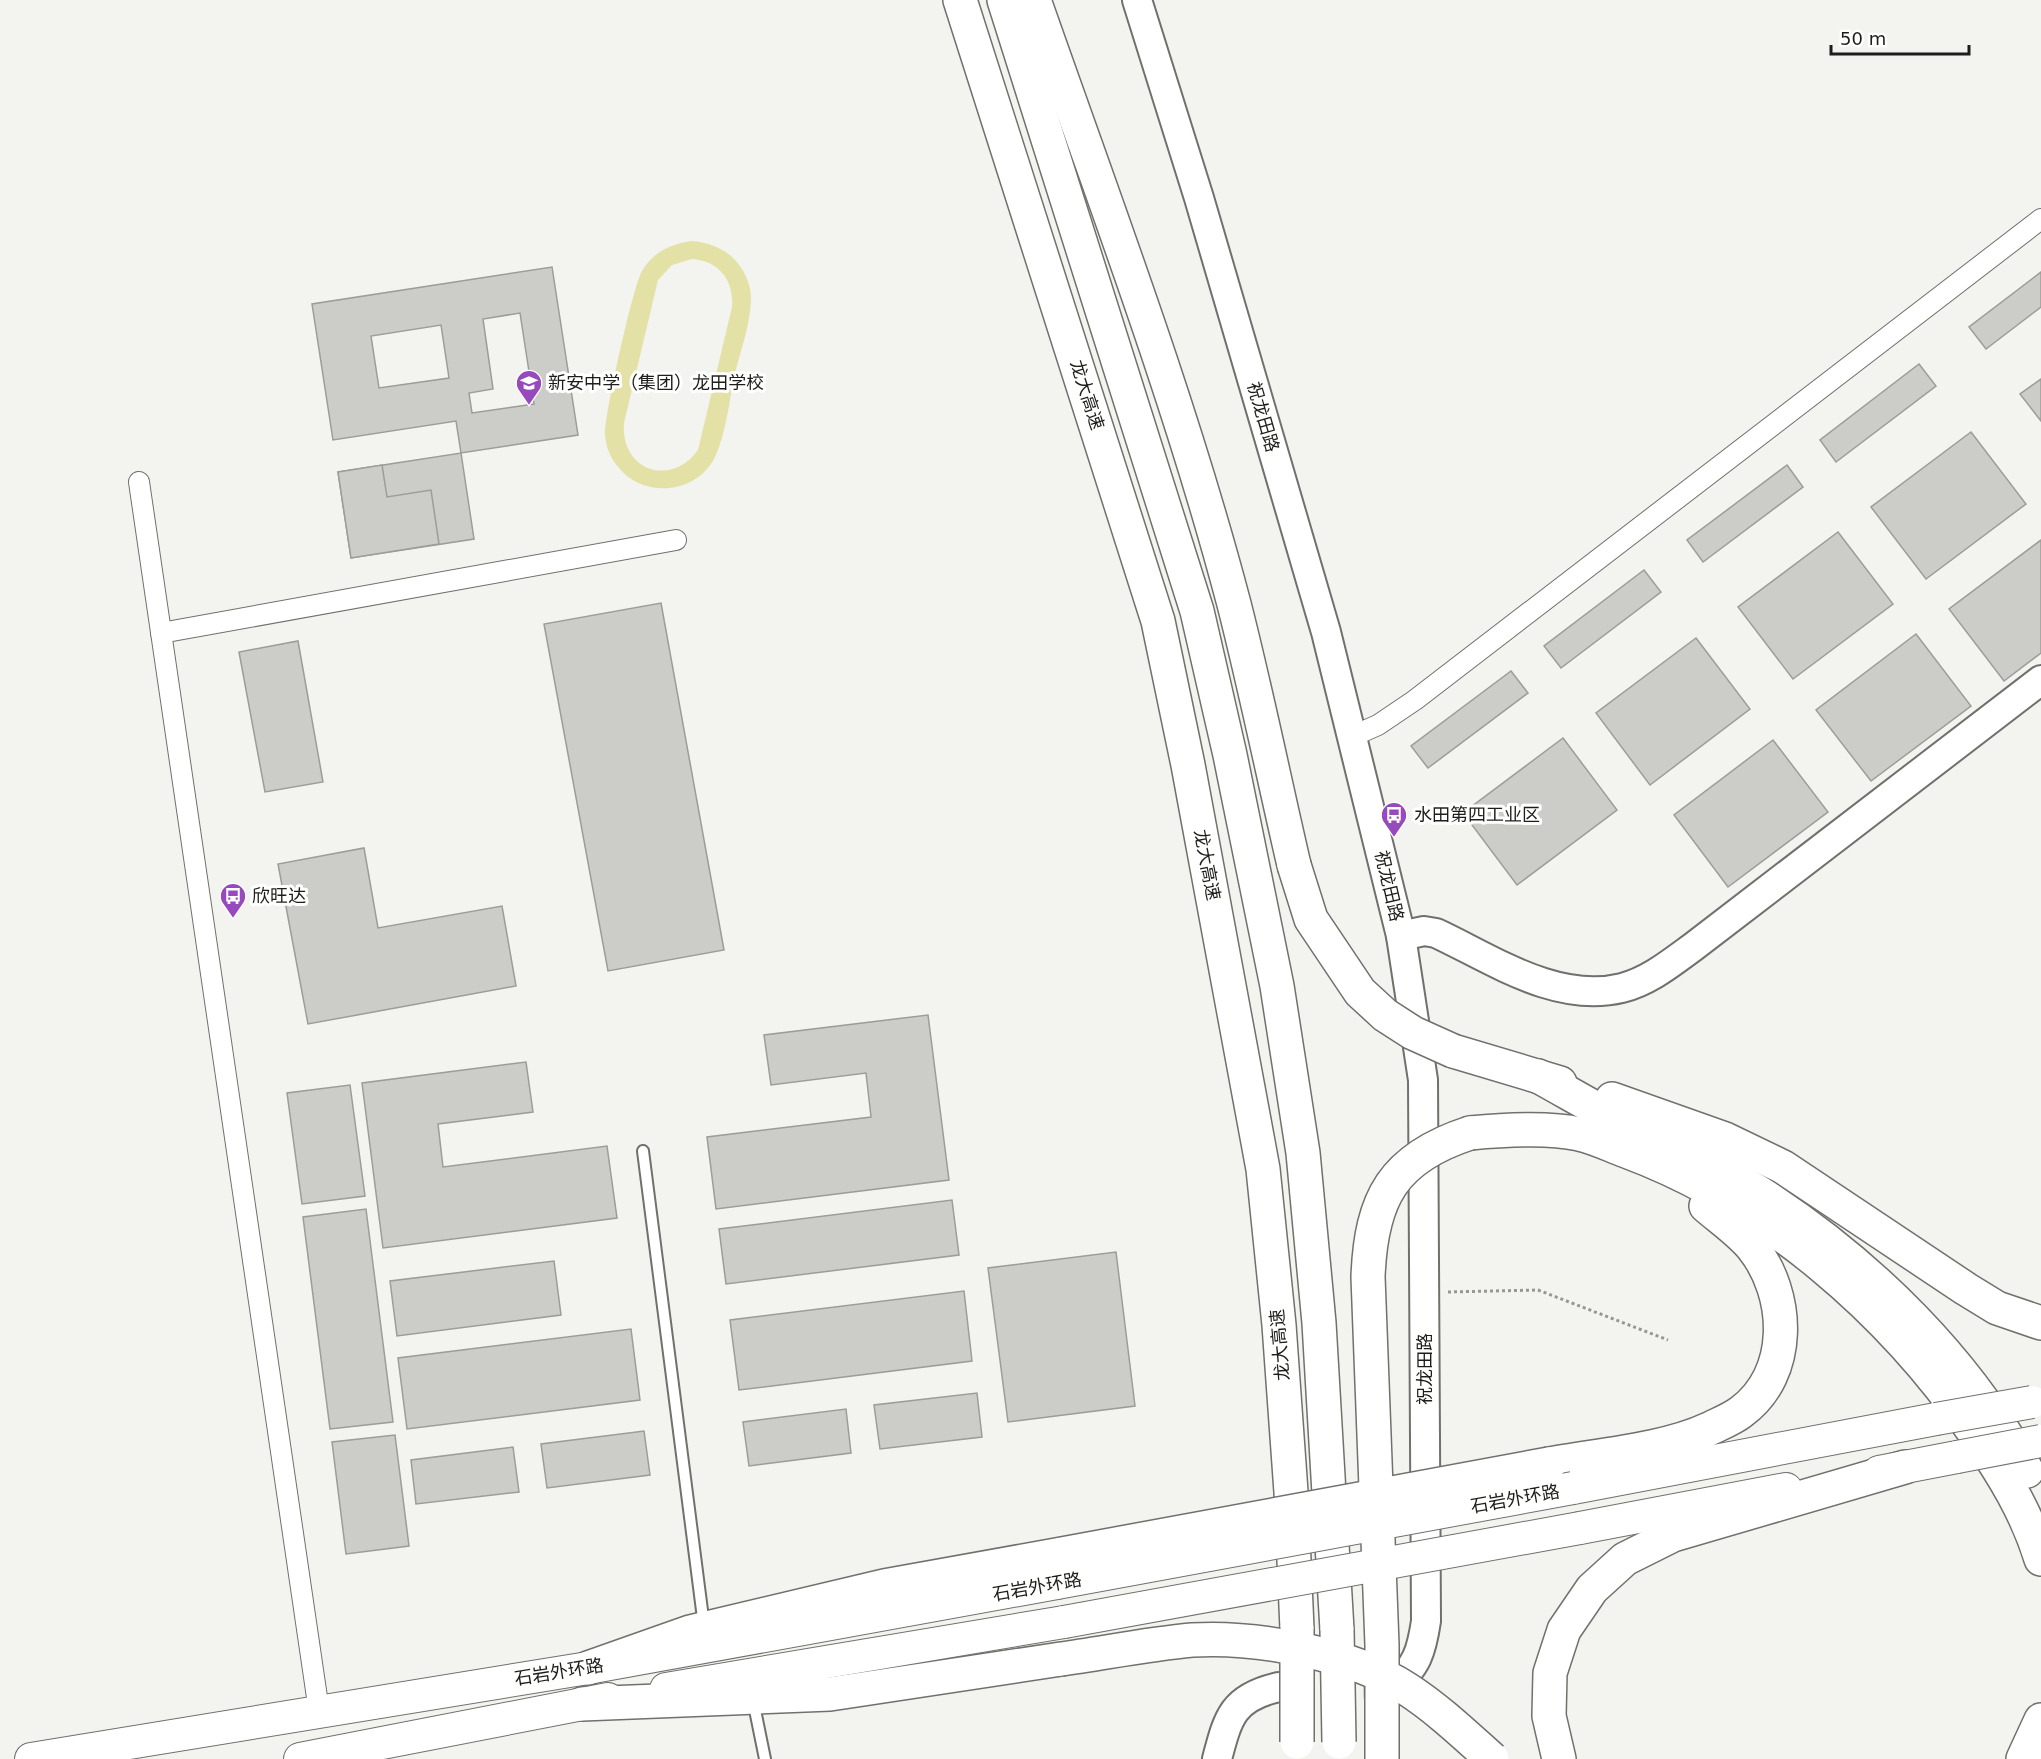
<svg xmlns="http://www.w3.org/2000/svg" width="2041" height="1759" font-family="'DejaVu Sans','Noto Sans SC',sans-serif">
	<rect width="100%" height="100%" fill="#f3f3ef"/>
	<path fill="#e3e1a6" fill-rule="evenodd" d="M691,241C716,243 737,254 747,279C749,284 751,291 751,297C751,323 740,352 734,377C729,403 726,433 715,457C697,494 644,499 619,468C611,459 606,448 605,435C604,417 633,286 642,271C653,252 671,244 691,241ZM692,259C719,261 734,280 732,307L698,450C671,488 620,470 624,423L658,280L672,265Z"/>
	<g fill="#ccccc8" stroke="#9c9c98" stroke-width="1.5" fill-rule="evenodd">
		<path d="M552,267L578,435L461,453L456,421L333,440L312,304ZM520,313L534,404L472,413L469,393L493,389L483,319ZM441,325L449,378L379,388L371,336Z"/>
		<polygon points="2041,272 2041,307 1986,349 1969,327"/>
		<polygon points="1919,364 1936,386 1836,462 1820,440"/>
		<polygon points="2041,379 2041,421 2020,394"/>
		<polygon points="1971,432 2026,504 1926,579 1871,507"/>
		<polygon points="461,453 474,539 351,558 338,472"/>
		<polygon points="382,465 387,497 431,490 439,544 351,558 338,472"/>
		<polygon points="1787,465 1803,487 1703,562 1687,540"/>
		<polygon points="1838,532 1893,604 1793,679 1738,607"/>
		<polygon points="2041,540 2041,653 2004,681 1949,609"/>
		<polygon points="1644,570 1661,592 1561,668 1544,646"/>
		<polygon points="661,603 724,950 608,971 544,624"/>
		<polygon points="1916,634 1971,706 1871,781 1816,710"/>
		<polygon points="1696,638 1750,709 1650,785 1596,713"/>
		<polygon points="298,641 323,782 265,792 239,652"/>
		<polygon points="1511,671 1528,693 1428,768 1411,746"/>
		<polygon points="1563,738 1617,810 1517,885 1463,813"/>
		<polygon points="1773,740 1828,812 1728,887 1674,815"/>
		<polygon points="364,848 378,928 502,906 516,986 308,1024 278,864"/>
		<polygon points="928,1015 949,1180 716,1209 707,1137 871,1117 866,1073 771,1085 764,1035"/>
		<polygon points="526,1062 533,1112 438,1124 443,1167 607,1146 617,1218 383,1248 362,1083"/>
		<polygon points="350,1085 365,1196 302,1204 287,1093"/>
		<polygon points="952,1200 959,1255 726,1284 719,1229"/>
		<polygon points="366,1209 393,1422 330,1429 303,1217"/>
		<polygon points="1116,1252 1135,1406 1008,1422 988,1268"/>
		<polygon points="554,1261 561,1315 397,1336 390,1281"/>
		<polygon points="964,1291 972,1361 739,1390 730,1320"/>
		<polygon points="631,1329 640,1400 407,1429 398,1358"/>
		<polygon points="977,1393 982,1437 880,1449 874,1405"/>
		<polygon points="846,1409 851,1453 749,1466 743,1422"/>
		<polygon points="644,1431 650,1475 547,1488 541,1444"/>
		<polygon points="395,1435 409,1546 346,1554 332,1442"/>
		<polygon points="513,1447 519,1492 416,1504 411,1460"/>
	</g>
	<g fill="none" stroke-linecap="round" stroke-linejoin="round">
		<polyline stroke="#c8c8c5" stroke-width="28" stroke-dasharray="28 14" stroke-linecap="butt" points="1279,1687 1392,1684"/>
		<g stroke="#70706c" stroke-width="14">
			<g id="lane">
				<polyline points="643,1151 704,1626"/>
				<polyline points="753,1700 765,1759"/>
			</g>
		</g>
		<g stroke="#70706c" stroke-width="22">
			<g id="street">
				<polyline points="139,482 319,1711"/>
				<polyline points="161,633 676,540"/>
				<polyline points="1353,736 1378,725 1415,700 2041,219"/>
			</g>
		</g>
		<g stroke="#70706c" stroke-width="32">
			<g id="secondary">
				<path d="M1137,0L1199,198L1326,632L1401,936L1423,1080L1426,1621C1422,1648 1417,1670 1392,1684"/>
				<path d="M1401,936L1424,931L1436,933C1492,959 1556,1004 1622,988C1649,981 1671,963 1693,947L2041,680"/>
				<path d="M1217,1759C1228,1717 1233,1697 1279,1687"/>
			</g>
		</g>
		<g stroke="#70706c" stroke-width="34">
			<g id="primary">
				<polyline points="1879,1472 1957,1457"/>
				<polyline points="1573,1488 1936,1419"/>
				<polyline points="1580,1528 1786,1489"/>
				<polyline points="666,1689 1064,1622"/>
				<polyline points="31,1759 588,1668 1057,1583"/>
				<polyline points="300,1759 608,1699"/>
			</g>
		</g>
		<g stroke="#70706c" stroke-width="36">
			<g id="highway">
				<polyline points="960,0 1158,621 1188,765 1263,1169 1279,1325 1291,1492 1297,1629"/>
				<polyline points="1004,0 1197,611 1230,755 1277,986 1303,1153 1319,1323 1337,1630"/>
				<path d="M1034,0C1104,200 1180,399 1234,604C1256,690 1274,779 1294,865"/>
				<polyline points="1453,1051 1560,1083"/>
				<path d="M1538,1076C1576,1097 1614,1120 1654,1139C1692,1157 1731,1174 1766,1197C1871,1266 1967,1360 2027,1471"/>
				<polyline points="1612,1099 1725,1139 1783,1167 1966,1289 1997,1308 2041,1323"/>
				<path d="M1470,1133C1502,1130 1548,1127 1579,1134C1594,1137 1610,1145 1626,1151C1768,1204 1890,1310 1976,1435C2003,1474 2027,1513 2041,1559"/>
				<path d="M1549,1464C1598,1455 1664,1450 1709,1429C1719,1424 1732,1419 1741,1412C1793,1374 1790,1295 1753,1248C1741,1233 1721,1219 1706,1206"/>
				<polyline points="588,1668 690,1632 884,1586 1062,1554"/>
				<polyline points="582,1704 830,1694 1061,1659"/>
				<polyline points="1559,1759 1549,1716 1550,1673 1564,1630 1592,1589 1625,1559 1673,1535 1905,1467"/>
				<polyline points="2023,1759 2041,1720"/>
			</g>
		</g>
		<polyline stroke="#969694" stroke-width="3" stroke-dasharray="3 3" stroke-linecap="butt" points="1448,1292 1538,1290 1668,1340"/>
		<use href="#lane" stroke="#fff" stroke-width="10"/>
		<use href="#street" stroke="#fff" stroke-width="20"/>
		<use href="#secondary" stroke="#fff" stroke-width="28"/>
		<use href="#primary" stroke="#fff" stroke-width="32"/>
		<use href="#highway" stroke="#fff" stroke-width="33"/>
		<g stroke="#70706c" stroke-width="34" stroke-linecap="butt">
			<g id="primary-bridge">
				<polyline points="1936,1419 2032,1402"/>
				<polyline points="1957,1457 2041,1441"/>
				<polyline points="1057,1583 1573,1488"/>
				<polyline points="1064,1622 1580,1528"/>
			</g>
		</g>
		<g stroke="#70706c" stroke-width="36" stroke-linecap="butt">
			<g id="highway-bridge">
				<polyline points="1294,865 1311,919 1360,992 1385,1015 1413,1033 1453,1051"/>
				<polyline points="1062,1554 1549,1464"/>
				<polyline points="1337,1630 1339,1742"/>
				<path d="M1061,1659C1104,1653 1148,1644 1192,1640C1256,1636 1353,1654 1407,1689C1438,1709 1465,1735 1492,1759"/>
				<polyline points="1297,1742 1297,1629"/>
				<path d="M1382,1759V1645L1368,1277C1371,1198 1393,1158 1470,1133"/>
			</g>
		</g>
		<use href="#primary-bridge" stroke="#fff" stroke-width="32"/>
		<use href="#highway-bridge" stroke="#fff" stroke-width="33"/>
	</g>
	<defs>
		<g id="school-pin" transform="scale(1.35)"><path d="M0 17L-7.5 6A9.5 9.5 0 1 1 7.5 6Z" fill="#964abb" stroke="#fffffe"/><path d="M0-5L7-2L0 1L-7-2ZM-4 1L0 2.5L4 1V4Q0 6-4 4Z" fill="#fff"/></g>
		<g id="bus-pin" transform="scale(1.35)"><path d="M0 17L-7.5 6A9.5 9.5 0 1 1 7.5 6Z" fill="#964abb" stroke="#fffffe"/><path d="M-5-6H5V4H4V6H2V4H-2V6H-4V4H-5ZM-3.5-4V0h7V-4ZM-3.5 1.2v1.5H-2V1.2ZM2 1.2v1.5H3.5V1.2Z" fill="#fff"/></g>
	</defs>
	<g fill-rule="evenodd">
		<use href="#school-pin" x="529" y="383"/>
		<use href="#bus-pin" x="1394" y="815"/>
		<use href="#bus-pin" x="233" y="896"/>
	</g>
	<g text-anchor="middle" stroke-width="6" stroke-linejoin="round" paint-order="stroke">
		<g font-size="18" fill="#1d1d1c" stroke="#fffffe" text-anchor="start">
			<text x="548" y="389">新安中学（集团）龙田学校</text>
			<text x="1414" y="821">水田第四工业区</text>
			<text x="252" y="902">欣旺达</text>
		</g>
		<g font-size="18" fill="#1d1d1c" stroke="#fffffe">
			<text transform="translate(1087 395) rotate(72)" y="6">龙大高速</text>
			<text transform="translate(1263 417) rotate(74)" y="6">祝龙田路</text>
			<text transform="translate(1207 865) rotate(79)" y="6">龙大高速</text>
			<text transform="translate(1389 886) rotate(77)" y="6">祝龙田路</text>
			<text transform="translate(1280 1345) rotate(-95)" y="6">龙大高速</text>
			<text transform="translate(1425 1369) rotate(-90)" y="6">祝龙田路</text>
			<text transform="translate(1515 1499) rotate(-10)" y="6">石岩外环路</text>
			<text transform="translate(1037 1587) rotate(-10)" y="6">石岩外环路</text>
			<text transform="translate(559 1672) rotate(-9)" y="6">石岩外环路</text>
		</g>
	</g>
	<path d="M1831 45v9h138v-9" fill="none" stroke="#1d1d1c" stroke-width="3"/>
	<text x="1840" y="45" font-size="18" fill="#1d1d1c" stroke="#fffffe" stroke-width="4.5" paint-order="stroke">50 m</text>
</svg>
